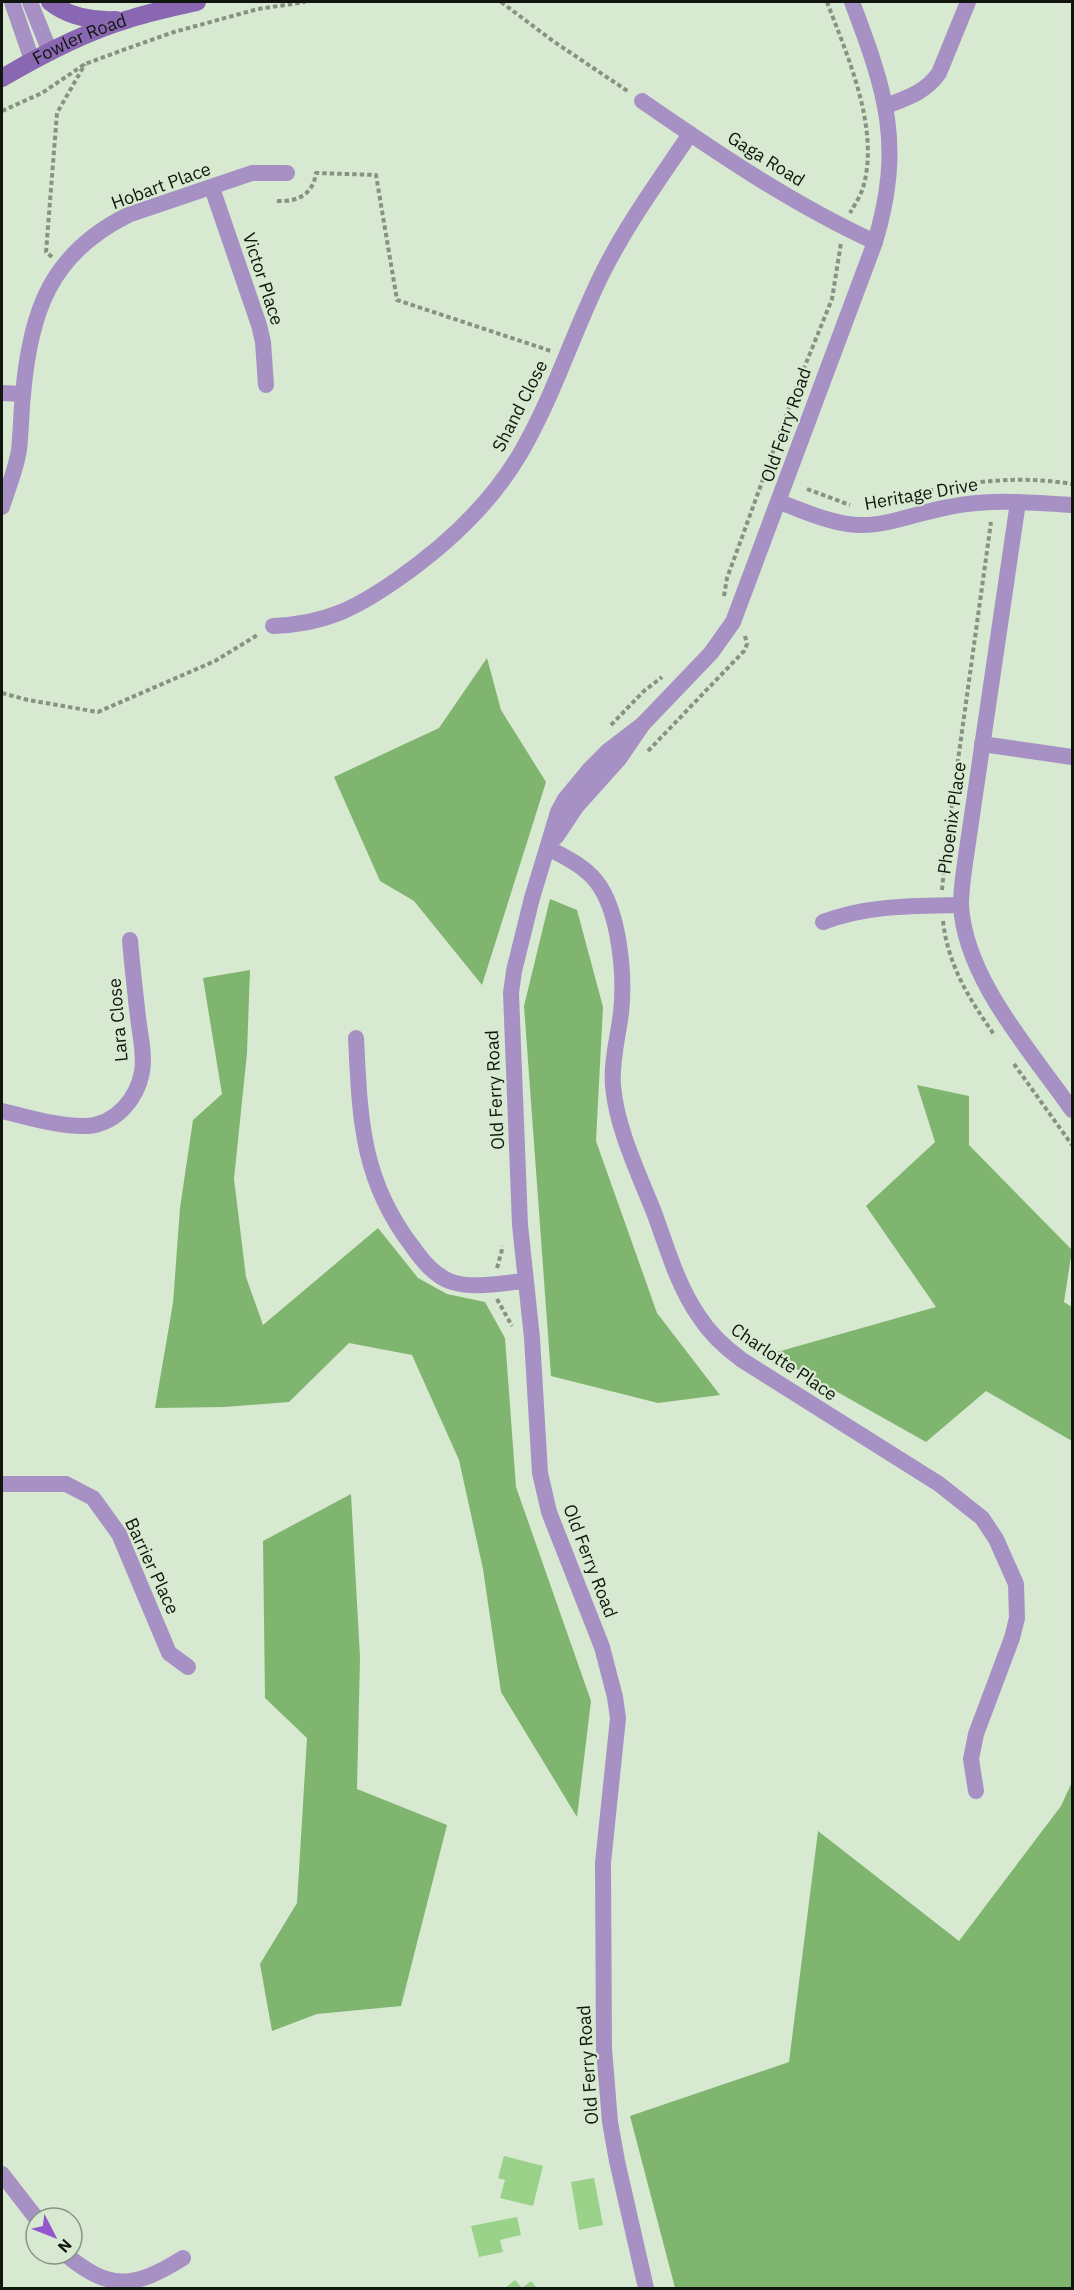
<svg xmlns="http://www.w3.org/2000/svg" width="1074" height="2290" font-family="'IBM Plex Sans',sans-serif">
	<rect width="100%" height="100%" fill="#d7e9d1"/>
	<g fill="#80b56f">
		<polygon points="487,658 501,710 546,782 482,985 414,901 380,881 334,777 439,728"/>
		<polygon points="550,899 577,910 603,1007 596,1141 657,1313 720,1395 658,1403 551,1376 524,1006"/>
		<polygon points="250,970 247,1053 234,1179 246,1277 263,1325 378,1228 418,1278 447,1294 485,1302 505,1338 516,1487 591,1701 577,1817 501,1692 483,1569 459,1460 412,1355 349,1343 289,1402 224,1407 155,1408 173,1303 180,1208 193,1120 222,1094 203,978"/>
		<polygon points="917,1085 969,1096 969,1145 1072,1250 1064,1302 1072,1307 1072,1441 986,1391 926,1442 770,1354 936,1307 866,1206 935,1142"/>
		<polygon points="351,1494 360,1657 357,1789 447,1825 401,2006 317,2014 272,2031 260,1964 297,1903 307,1738 265,1698 263,1541"/>
		<polygon points="1072,1782 1072,2288 675,2288 630,2116 789,2062 818,1831 959,1941 1061,1806"/>
	</g>
	<g fill="#9bd289">
		<polygon points="504,2156 543,2166 533,2206 500,2198 505,2180 498,2178"/>
		<polygon points="594,2178 603,2225 579,2230 571,2182"/>
		<polygon points="517,2217 521,2235 500,2240 503,2252 479,2257 471,2226"/>
		<polygon points="515,2280 522,2288 531,2281 537,2288 505,2288"/>
	</g>
	<g fill="none" stroke-linecap="round" stroke-linejoin="round">
		<g stroke="#869382" stroke-width="4" stroke-dasharray="4.5 3" stroke-linecap="butt">
			<polyline points="501,2 553,41 629,92"/>
			<path d="M827,2C847,55 879,126 864,184C862,194 855,204 850,213"/>
			<polyline points="2,111 42,93 85,64 134,46 174,32 258,9 305,2"/>
			<path d="M277,201C297,202 313,195 316,173L376,175L397,300L551,351"/>
			<polyline points="52,257 46,252 57,113 85,64"/>
			<polyline points="807,489 850,505"/>
			<path d="M878,504C941,485 1007,473 1072,484"/>
			<polyline points="724,596 727,578 741,540 796,388 832,299 841,243"/>
			<polyline points="2,693 28,700 98,712 215,661 259,634"/>
			<polyline points="611,725 644,691 662,677"/>
			<polyline points="648,751 744,651 747,644 745,636"/>
			<polyline points="942,890 946,847 991,522"/>
			<path d="M943,921C948,966 970,1000 995,1036"/>
			<polyline points="1014,1064 1072,1145"/>
			<polyline points="497,1268 503,1246"/>
			<polyline points="497,1299 512,1326"/>
		</g>
		<g stroke="#a791c4" stroke-width="16">
			<polyline points="12,2 32,60"/>
			<polyline points="30,2 50,52"/>
			<path d="M642,101C716,152 792,204 875,242"/>
			<path d="M886,106C907,98 926,92 939,73L968,2"/>
			<polyline points="212,188 259,325 263,342 266,385"/>
			<polyline points="2,393 23,394"/>
			<path d="M779,502C805,511 831,524 859,525C889,526 919,512 949,507C989,499 1031,502 1072,505"/>
			<path d="M1018,502L965,863C963,877 961,891 961,905C965,979 1031,1051 1072,1110"/>
			<path d="M2,507C8,488 16,469 19,450C21,432 21,413 23,395C30,312 50,254 128,215L252,173H287"/>
			<path d="M273,626C325,624 355,609 398,579C445,546 490,505 520,454C554,396 573,332 603,272C627,224 660,179 690,134"/>
			<polyline points="643,724 609,750 589,770 565,799 558,812 532,898 514,971 511,993 520,1225 532,1338 540,1473 549,1512 602,1647 615,1697 618,1718 603,1863 604,2049 610,2122 617,2161 646,2288"/>
			<polyline points="982,744 1072,757"/>
			<path d="M556,837L576,807L619,759L643,724L711,653L733,622L875,242C904,145 886,92 852,2"/>
			<path d="M548,848C565,857 584,866 596,881C620,911 625,977 621,1013C618,1037 611,1062 613,1086C617,1130 639,1174 655,1215C667,1248 678,1286 698,1315C710,1334 724,1347 742,1360L939,1484L982,1518L996,1539L1016,1584L1017,1618L1012,1638L976,1734L971,1759L976,1791"/>
			<path d="M823,922C868,905 914,906 961,905"/>
			<path d="M356,1038C360,1118 361,1179 412,1246C422,1260 434,1276 452,1282C473,1289 502,1283 525,1281"/>
			<path d="M2,1111C28,1117 59,1127 87,1126C116,1124 137,1099 142,1072C145,1055 140,1035 138,1017C135,991 132,965 130,940"/>
			<polyline points="2,1484 66,1484 93,1498 119,1534 169,1653 188,1667"/>
			<polyline points="2,2174 36,2218"/>
			<path d="M65,2254C109,2290 132,2290 183,2258"/>
		</g>
		<g stroke="#8a67b3" stroke-width="18">
			<path d="M50,2C69,17 93,21 116,20"/>
			<path id="s1" d="M2,78C41,55 84,32 129,19C151,12 174,7 197,2"/>
		</g>
	</g>
	<g text-anchor="middle" stroke-width="4.5" stroke-linejoin="round" paint-order="stroke">
		<g font-size="18" fill="#10160e" stroke="#d7e9d1">
			<text dy="6" stroke="none"><textPath href="#s1" startOffset="87">Fowler Road</textPath></text>
			<text transform="translate(766 159) rotate(32)" y="6">Gaga Road</text>
			<text transform="translate(161 186) rotate(-20)" y="6">Hobart Place</text>
			<text transform="translate(263 279) rotate(72)" y="6">Victor Place</text>
			<text transform="translate(520 406) rotate(-63)" y="6">Shand Close</text>
			<text transform="translate(786 425) rotate(-71)" y="6">Old Ferry Road</text>
			<text transform="translate(921 494) rotate(-10)" y="6">Heritage Drive</text>
			<text transform="translate(952 818) rotate(-82)" y="6">Phoenix Place</text>
			<text transform="translate(118 1020) rotate(-95)" y="6">Lara Close</text>
			<text transform="translate(495 1090) rotate(-93)" y="6">Old Ferry Road</text>
			<text transform="translate(784 1362) rotate(34)" y="6">Charlotte Place</text>
			<text transform="translate(590 1561) rotate(69)" y="6">Old Ferry Road</text>
			<text transform="translate(152 1566) rotate(65)" y="6">Barrier Place</text>
			<text transform="translate(588 2065) rotate(-94)" y="6">Old Ferry Road</text>
		</g>
	</g>
	<rect width="1074" height="2290" fill="none" stroke="#10160e" stroke-width="6"/>
	<g transform="translate(54 2236) rotate(132)"><circle r="28" fill="#d7e9d1" stroke="#879583" stroke-width="1.5"/>
	<path d="M0-4.5L10 22L0 15L-10 22Z" fill="#9257ce"/>
	<text y="-9" font-size="16" font-weight="bold" text-anchor="middle" fill="#10160e">N</text>
	</g>
</svg>
